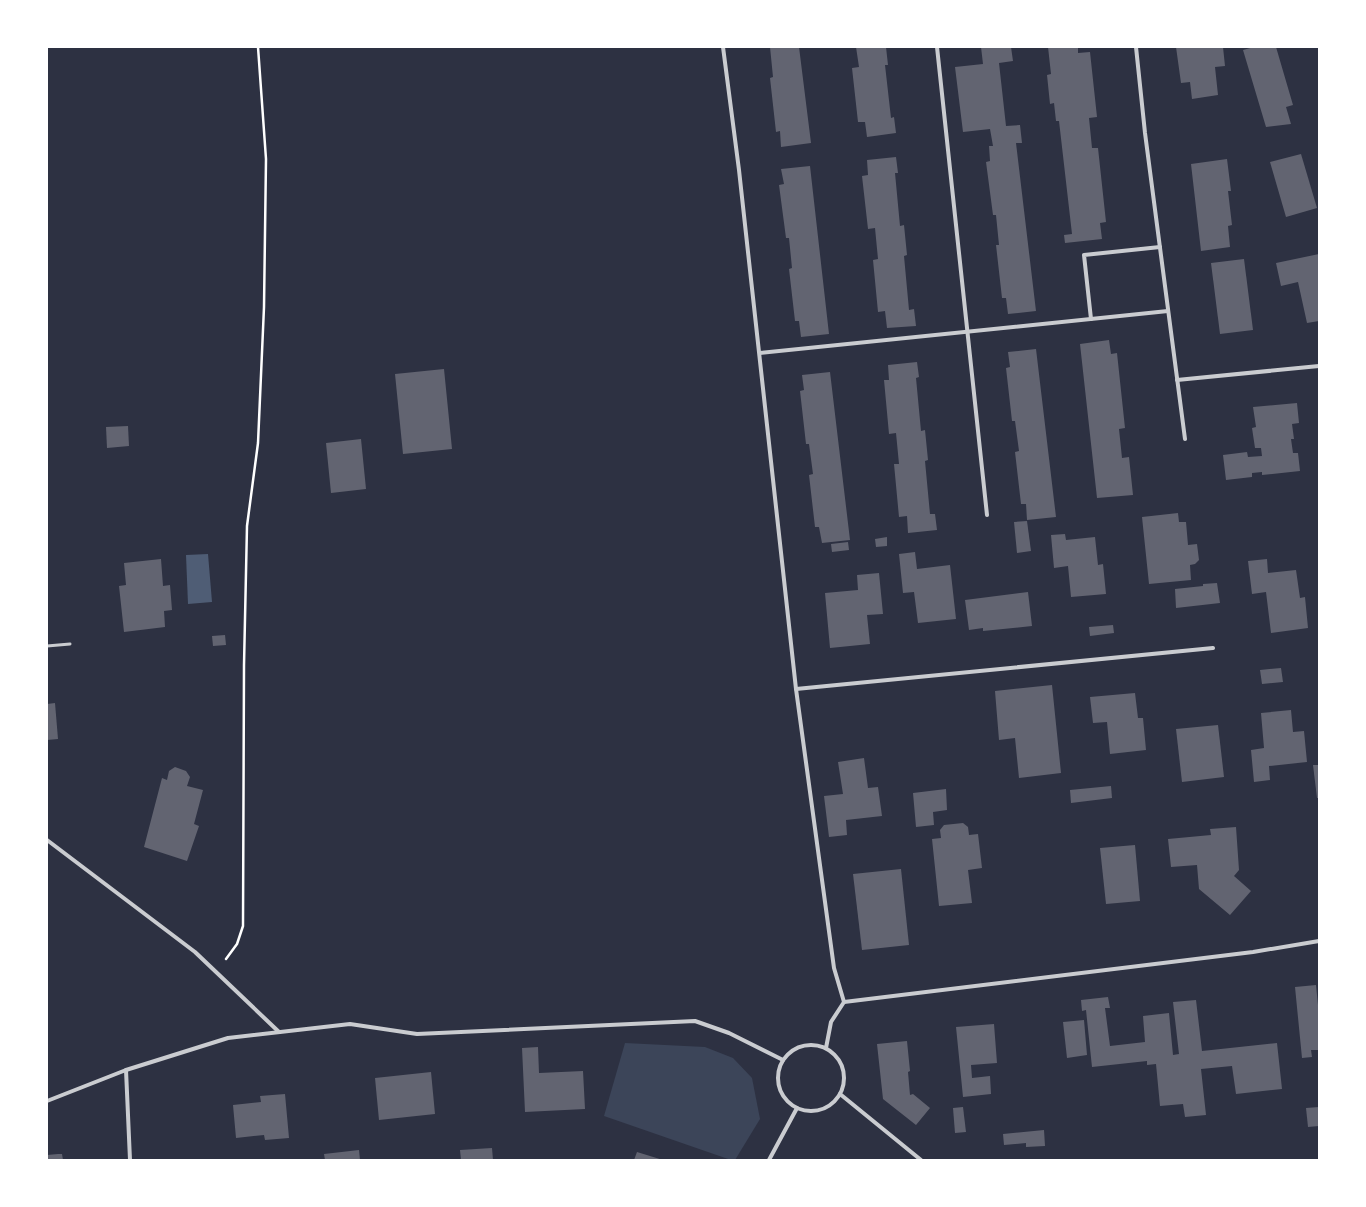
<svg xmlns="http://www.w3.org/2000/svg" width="1366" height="1207" font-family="'Golos Text',sans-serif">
	<rect width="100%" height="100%" fill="#2d3142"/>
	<polygon fill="#3c4559" points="625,1043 705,1047 733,1058 752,1078 760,1119 735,1160 731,1160 604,1116"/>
	<polygon fill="#4f5d75" points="208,554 212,602 188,604 186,555"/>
	<g fill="#626471">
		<polygon points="770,47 799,47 811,143 781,147 780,131 776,132 770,78 773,77"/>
		<polygon points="856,47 886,47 888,65 885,65 891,118 894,117 896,133 867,137 865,122 858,122 852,68 859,67"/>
		<polygon points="981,47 1011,47 1013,61 999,63 1006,126 1020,125 1022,143 1016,143 1036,311 1008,314 1006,298 1002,298 996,245 999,245 996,215 993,215 986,162 990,161 989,146 993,146 990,129 963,132 955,67 983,64"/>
		<polygon points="1048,47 1078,47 1078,53 1090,52 1097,117 1089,118 1092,148 1098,148 1106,222 1100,223 1102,239 1065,243 1064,235 1072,234 1059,121 1056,121 1054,103 1050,104 1047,75 1051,74"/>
		<polygon points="1176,47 1223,47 1225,66 1215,67 1218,95 1192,99 1190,82 1181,83"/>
		<polygon points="1254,47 1276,47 1293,105 1286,107 1291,124 1266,127 1243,50"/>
		<polygon points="1301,154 1317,208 1286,217 1270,162"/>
		<polygon points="896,157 898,173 895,173 900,226 904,225 907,255 904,256 909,310 914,309 916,326 887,328 885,311 878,312 873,260 878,259 875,228 868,229 862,176 868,175 867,160"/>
		<polygon points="1227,159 1231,191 1228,191 1232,225 1228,226 1230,247 1201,251 1191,164"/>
		<polygon points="810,166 829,334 801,337 799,321 795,321 789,269 792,268 789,238 786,238 779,185 784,184 781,169"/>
		<polygon points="1319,254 1319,321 1307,323 1298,282 1281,286 1276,263"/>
		<polygon points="1244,259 1253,330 1220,334 1211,263"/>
		<polygon points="1109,340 1111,354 1117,353 1125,428 1119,429 1122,458 1129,457 1133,495 1097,498 1080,344"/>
		<polygon points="1036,349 1056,517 1027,520 1026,504 1021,504 1015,452 1019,451 1015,421 1012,421 1006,368 1010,367 1008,352"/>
		<polygon points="917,362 919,377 916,378 921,431 925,430 928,460 925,461 930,514 935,514 937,530 908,533 907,516 899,517 894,464 899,464 896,433 889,434 884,380 889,380 888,365"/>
		<polygon points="444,369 452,449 403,454 395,374"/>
		<polygon points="830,372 850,540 822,543 819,527 815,527 809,475 813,474 809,444 806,444 800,391 804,390 802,375"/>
		<polygon points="1297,403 1299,423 1292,424 1294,439 1291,439 1293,453 1298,453 1300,471 1262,475 1262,472 1252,473 1252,477 1226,480 1223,455 1247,452 1248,457 1262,456 1261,448 1255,448 1252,428 1256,427 1253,407"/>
		<polygon points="128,426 129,446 107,448 106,427"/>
		<polygon points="361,439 366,489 331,493 326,443"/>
		<polygon points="1178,513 1179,522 1186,522 1188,545 1197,544 1199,560 1195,564 1190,565 1191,580 1149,584 1142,517"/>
		<polygon points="1027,521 1031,551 1017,553 1014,522"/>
		<polygon points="1065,534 1066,540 1095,537 1098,565 1103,564 1106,594 1071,597 1068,566 1054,568 1051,535"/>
		<polygon points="887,537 887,546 876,547 875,539"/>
		<polygon points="848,542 849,550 832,552 831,544"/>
		<polygon points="915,552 917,569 950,565 956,619 918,623 914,592 903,593 899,554"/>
		<polygon points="161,559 163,586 170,585 172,610 164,611 165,627 124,632 119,586 126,585 124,563"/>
		<polygon points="1267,559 1268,573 1296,570 1300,598 1305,597 1308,628 1271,633 1266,592 1252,594 1248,561"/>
		<polygon points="879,573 883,614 867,615 870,644 830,648 825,593 858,590 857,575"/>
		<polygon points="1217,583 1220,603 1176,608 1175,589 1203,586 1203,584"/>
		<polygon points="1028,592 1032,626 983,631 983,628 969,630 965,600"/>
		<polygon points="1113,625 1114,633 1090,636 1089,627"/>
		<polygon points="225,635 226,645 213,646 212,636"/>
		<polygon points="1281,668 1283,682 1262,684 1260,670"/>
		<polygon points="1052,685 1061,773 1019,778 1015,738 999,740 995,691"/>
		<polygon points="1135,693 1138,718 1143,718 1146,750 1110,754 1107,722 1093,723 1090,697"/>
		<polygon points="55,703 58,739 47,740 47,704"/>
		<polygon points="1291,710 1293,732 1304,731 1307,762 1269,766 1270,780 1254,782 1251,750 1264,748 1261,713"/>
		<polygon points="1218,725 1224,777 1182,782 1176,729"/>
		<polygon points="864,758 868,788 878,787 882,816 846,820 847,835 829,837 824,796 843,794 838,762"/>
		<polygon points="1313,765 1319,765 1319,798 1317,798"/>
		<polygon points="175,767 186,771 190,777 187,786 203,790 194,824 199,826 187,861 144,847 162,778 167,780 169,771"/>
		<polygon points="1111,786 1112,798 1071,803 1070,790"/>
		<polygon points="946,789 947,810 933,812 934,825 916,827 913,793"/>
		<polygon points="963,823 968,827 969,835 978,834 982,868 968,870 972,903 939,906 932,839 941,838 940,830 944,825"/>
		<polygon points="1236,827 1239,870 1234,876 1251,891 1230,915 1199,889 1197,865 1171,867 1168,839 1211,835 1210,829"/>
		<polygon points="1135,845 1140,901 1106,904 1100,848"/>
		<polygon points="901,869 909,945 862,950 853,874"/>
		<polygon points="1316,985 1319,1015 1319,1050 1311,1050 1312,1057 1302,1058 1295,987"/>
		<polygon points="1108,997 1110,1008 1105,1008 1110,1046 1145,1042 1143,1016 1169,1013 1173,1055 1179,1054 1173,1002 1196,1000 1202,1051 1277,1043 1282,1089 1236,1094 1232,1066 1201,1069 1206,1115 1185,1117 1183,1104 1160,1106 1156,1064 1147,1065 1147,1061 1092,1067 1086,1010 1082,1011 1081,1000"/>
		<polygon points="1084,1020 1087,1055 1067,1058 1063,1022"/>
		<polygon points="994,1024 997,1063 971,1065 972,1078 990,1076 991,1094 963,1097 956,1027"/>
		<polygon points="907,1041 910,1071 908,1072 910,1095 913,1094 930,1108 916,1125 883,1099 877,1044"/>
		<polygon points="538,1047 539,1073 583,1071 585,1109 525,1112 522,1048"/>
		<polygon points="431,1072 435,1114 379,1120 375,1078"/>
		<polygon points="285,1094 289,1138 265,1140 264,1135 236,1138 233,1105 261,1102 260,1096"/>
		<polygon points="963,1107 966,1132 955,1133 953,1108"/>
		<polygon points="1319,1107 1319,1126 1308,1127 1306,1108"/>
		<polygon points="1044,1130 1045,1146 1026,1147 1026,1143 1004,1145 1003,1134"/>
		<polygon points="492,1148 493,1160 461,1160 460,1150"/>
		<polygon points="359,1150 360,1160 325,1160 324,1154"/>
		<polygon points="637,1152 663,1160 634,1160"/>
		<polygon points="58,1154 62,1154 63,1160 47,1160 47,1155"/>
	</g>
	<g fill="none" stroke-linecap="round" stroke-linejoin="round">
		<polyline stroke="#fff" stroke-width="2.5" points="226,959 237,944 243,926 244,665 247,526 258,443 264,307 266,159 258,47"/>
		<polyline stroke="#caccd0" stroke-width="3" points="47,646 70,644"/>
		<g stroke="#caccd0" stroke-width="4">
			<polyline points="723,47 739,170 796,689 834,968 844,1002"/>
			<polyline points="937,47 987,515"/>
			<polyline points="1136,47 1145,133 1185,439"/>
			<polyline points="1091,319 1084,255 1160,247"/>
			<polyline points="760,353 1168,311"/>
			<polyline points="1177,380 1319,366"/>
			<polyline points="796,689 1213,648"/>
			<polyline points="47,840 195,952 279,1032"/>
			<circle cx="811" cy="1078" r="33"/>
			<polyline points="826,1048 831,1022 844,1002 1253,952 1319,941"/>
			<polyline points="126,1070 130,1160"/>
			<polyline points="840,1094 921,1160"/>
			<polyline points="47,1101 126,1070 228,1038 350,1024 417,1034 695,1021 729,1033 783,1060"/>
			<polyline points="769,1160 797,1108"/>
		</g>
	</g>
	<rect width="1366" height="1207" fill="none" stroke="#ffffff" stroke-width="96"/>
</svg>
